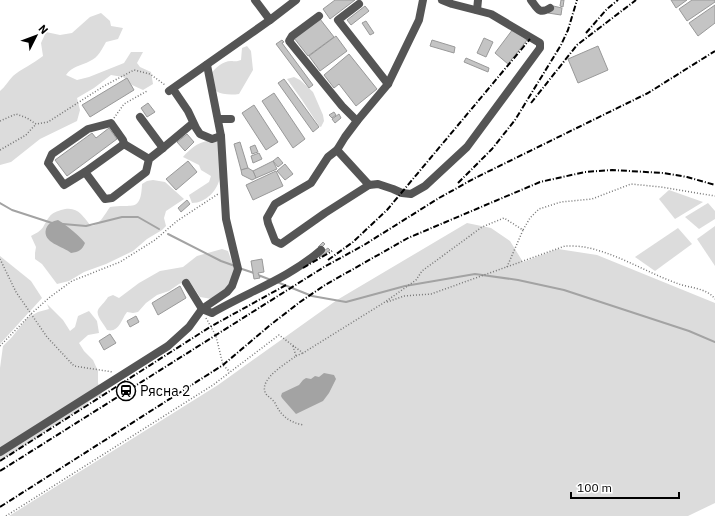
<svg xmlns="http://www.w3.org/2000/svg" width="715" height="516" font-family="'IBM Plex Sans',sans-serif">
	<rect width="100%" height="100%" fill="#fff"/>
	<g fill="#dcdcdc">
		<path d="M101,13L110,21L111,26L123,28L118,39L106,42C102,49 98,58 90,61C81,66 72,66 66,75L77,80L89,77L124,63L131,52H143L137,63L140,67L151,72L153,84L143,90L132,85L123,77L111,75L94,88L77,98L80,110L77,121L40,139L11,162L0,165V91C5,87 8,81 13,76C21,69 33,64 43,56L41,43L46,32L60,35L72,33L90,17Z"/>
		<path d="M247,46L251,51L253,70L239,94C232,95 222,95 216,91L211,74C215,68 223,61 231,61C235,61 236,62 241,60L242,48Z"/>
		<polygon points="294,77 300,80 313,92 323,115 324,121 321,127 319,126 302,100 287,79"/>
		<path d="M207,141H219C220,152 222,166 220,177C218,190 206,203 192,203L189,195L209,182L211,176L201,170L199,165L183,157C190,149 197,143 207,141Z"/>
		<path d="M153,180L165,182L184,199L166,211L164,218L166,226L162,230L147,239L133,251L106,264L84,272L69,281L57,284L42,264L35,259V253L36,247L31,236C47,228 41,227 50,216C52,213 58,211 61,210C77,205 82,215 91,226C99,226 105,214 110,207C131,203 141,214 142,184L147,181Z"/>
		<polygon points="669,190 703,202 675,219 659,199"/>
		<polygon points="708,203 715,211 715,219 699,229 685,217"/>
		<polygon points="467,223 491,228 510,241 523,262 558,249 597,255 715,303 715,503 688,516 9,516 218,385 337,300"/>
		<polygon points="715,226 715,266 697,239"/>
		<polygon points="678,228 692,244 655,271 635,257"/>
		<path d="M222,249L228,251L236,274L226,289L212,299L200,297L190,282H184L179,284L169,291L157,295L146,303L138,312L133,313L127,312C121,320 119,333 107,330C103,322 93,314 100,307C103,303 105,302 108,297L113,295L119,298L139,283L160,271L183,267L197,256Z"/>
		<polygon points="0,256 31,281 42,298 0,344"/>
		<polygon points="47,304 63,320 70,331 75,327 78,316 89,311 97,321 99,333 88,335 79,343 84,351 93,360 98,371 98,383 102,395 91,400 82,408 62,421 51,427 41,435 12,454 0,460 0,368 3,346 12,337 27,318 38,312 49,309"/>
	</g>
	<g fill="#a3a3a3">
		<path d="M58,220C64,223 82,238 85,243C82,250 79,252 71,253C63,246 42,243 46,229C48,223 53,221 58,220Z"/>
		<polygon points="324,373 334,375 336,379 329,393 323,401 296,414 282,398 281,396 282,393 299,385 303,380 306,378 311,379 315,376 319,377"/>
	</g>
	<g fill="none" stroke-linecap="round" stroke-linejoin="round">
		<g stroke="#a3a3a3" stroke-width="2">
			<polyline points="0,203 12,210 52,223"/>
			<polyline points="63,224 86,226 122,217 138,217 159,229"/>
			<polyline points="168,234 221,261 235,266"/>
			<polyline points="239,268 254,273"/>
			<polyline points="258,275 271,280"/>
			<polyline points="277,282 312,296 346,302 405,286 475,274 518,280 564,290 689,331 715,342"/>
		</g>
	</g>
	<g fill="#c4c4c4" stroke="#999">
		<polygon points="335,0 355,0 330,19 323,9"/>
		<polygon points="561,0 564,0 563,7 560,6"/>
		<polygon points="671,0 687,0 676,8"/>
		<polygon points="692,0 715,0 715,2 687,21 679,9"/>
		<polygon points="549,5 562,8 561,15 548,13"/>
		<polygon points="715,5 715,23 698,36 689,23"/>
		<polygon points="365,6 369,11 351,25 347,20"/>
		<polygon points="320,19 334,37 308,56 294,38"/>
		<polygon points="366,21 374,33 370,35 362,23"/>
		<polygon points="513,29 527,40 508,64 495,53"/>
		<polygon points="336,36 347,51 320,71 309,56"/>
		<polygon points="484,38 493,42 486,57 477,53"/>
		<polygon points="282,40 284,42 282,43 313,85 309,88 276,44"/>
		<polygon points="432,40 455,47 454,53 430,46"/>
		<polygon points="598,46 608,70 578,83 568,59"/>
		<polygon points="349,54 377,89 356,106 339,84 334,88 324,75"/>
		<polygon points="466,58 489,68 488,72 464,62"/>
		<polygon points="127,78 134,90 90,117 82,105"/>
		<polygon points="284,79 319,127 313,132 278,83"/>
		<polygon points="274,93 305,139 293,148 262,101"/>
		<polygon points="148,103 155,112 147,117 141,108"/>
		<polygon points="254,105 278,142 266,150 242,113"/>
		<polygon points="334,112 336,115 332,118 329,115"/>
		<polygon points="339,114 341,118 335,123 332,119"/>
		<polygon points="109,128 117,139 67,176 55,160 92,133 96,138"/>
		<polygon points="187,134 194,142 185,151 177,142"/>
		<polygon points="240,142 248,168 241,170 234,144"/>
		<polygon points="255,145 258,152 252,154 250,147"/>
		<polygon points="259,153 262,159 253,163 251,156"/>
		<polygon points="278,157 283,163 278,167 273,161"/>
		<polygon points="188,161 197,172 176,190 166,179"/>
		<polygon points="273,161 277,169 256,178 253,171"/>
		<polygon points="285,164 293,174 285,180 277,171"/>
		<polygon points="248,168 253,171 256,178 252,180 242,175 241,170"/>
		<polygon points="276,171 283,186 253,200 246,185"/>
		<polygon points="187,200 190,204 181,212 178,208"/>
		<polygon points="323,242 325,244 320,249 318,247"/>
		<polygon points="328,248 330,250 320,257 318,255"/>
		<polygon points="262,259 264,272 258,273 260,278 254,279 251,261"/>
		<polygon points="180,286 186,298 158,315 152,303"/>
		<polygon points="136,316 139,322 130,327 127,321"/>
		<polygon points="110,334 116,343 104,350 99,341"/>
	</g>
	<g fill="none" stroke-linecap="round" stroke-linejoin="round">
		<g stroke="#777" stroke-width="1.5" stroke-dasharray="1 2" stroke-linecap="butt">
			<polyline points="114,118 124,104 147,91"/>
			<polyline points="0,121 16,114 27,118 36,124 48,122 104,86 134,70 150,74 165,85"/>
			<polyline points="0,150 26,135 36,124"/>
			<polyline points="0,259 16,292 47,337 74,366 113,372"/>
			<polyline points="507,267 523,230"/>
			<path d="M387,302L404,296L431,294L565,246C571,246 578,246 584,247C617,253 647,273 679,284C690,288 707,288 715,299"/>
			<polyline points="206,318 216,336 223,365 230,372"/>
			<polyline points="0,346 32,313 50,297 72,281 120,262 155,240 177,221 218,194"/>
			<path d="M293,346L296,356C287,363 260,378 265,392C266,396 272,398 275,403C281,416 289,422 303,425"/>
			<polyline points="296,356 303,353"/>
			<polyline points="6,516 213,385 279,335 303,353 385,302 416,280 422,271 482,227 504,218 523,230 530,218 539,209 561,202 592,199 631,184 661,187 715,196"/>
		</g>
		<g stroke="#555" stroke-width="8">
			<polyline points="255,0 270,20 296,0"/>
			<polyline points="423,0 419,20 388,84 357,121 345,137 337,150 369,185 378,184 393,189 402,193 411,194 425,186 467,147 540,48 540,43 491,14 452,4 442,0"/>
			<path d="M531,0C537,8 539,15 550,8"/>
			<polyline points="359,4 338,20 388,84"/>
			<polyline points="477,10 478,0"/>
			<polyline points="319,16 292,36 289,41 342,106 357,121"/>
			<polyline points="173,89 188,111 196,128 200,134 212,139 221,136"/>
			<polyline points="169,91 270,20"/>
			<polyline points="140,117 163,148 193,123"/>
			<polyline points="218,119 231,119"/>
			<polyline points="337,150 328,157 311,183 275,204 267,218 268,223 275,241 281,244 325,213 369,185"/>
			<polyline points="149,159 124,144 85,172 105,199 112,198 146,172 149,159 163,148"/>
			<polyline points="85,172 64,185 48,163 52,154 88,129 111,123 123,140 124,144"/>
			<polyline points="186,283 202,309 227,292 232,286 238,269 226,219 221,136 207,65"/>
			<path d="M0,452L168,346L189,327L202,309L212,313C248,292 289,278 321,250"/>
		</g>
		<g stroke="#000" stroke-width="2" stroke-dasharray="6 2 1 2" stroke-linecap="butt">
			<polyline points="586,33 607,9 618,0"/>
			<polyline points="531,103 577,45 636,0"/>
			<polyline points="458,183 492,149 515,120 561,45 568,30 577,0"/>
			<polyline points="328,260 353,242 387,210 530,39"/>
			<polyline points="303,268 332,251"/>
			<polyline points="0,461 210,327 286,285"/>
			<polyline points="0,471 324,267 364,245 439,198 475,178 648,93 715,51"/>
			<polyline points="0,507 223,365 269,326 300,302 325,285 408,238 540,182 585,172 612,170 664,173 687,177 715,185"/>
		</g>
	</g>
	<defs>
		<g id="station-ring" transform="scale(1)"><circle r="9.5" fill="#fff" stroke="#000" stroke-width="1.5"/><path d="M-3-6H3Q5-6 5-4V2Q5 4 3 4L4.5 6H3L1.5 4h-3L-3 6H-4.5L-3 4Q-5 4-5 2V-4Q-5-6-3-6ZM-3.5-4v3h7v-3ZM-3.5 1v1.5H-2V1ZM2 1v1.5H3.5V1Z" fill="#000"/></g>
	</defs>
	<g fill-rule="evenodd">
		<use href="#station-ring" x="126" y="391"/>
	</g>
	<g text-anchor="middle" stroke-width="3.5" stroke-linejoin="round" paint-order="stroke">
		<g font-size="14" fill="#000" stroke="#fff" text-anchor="start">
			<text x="140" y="396">Рясна 2</text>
		</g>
	</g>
	<g transform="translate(36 36) rotate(48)" stroke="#ffffff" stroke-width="3" paint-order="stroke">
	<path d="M0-3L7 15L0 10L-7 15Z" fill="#000000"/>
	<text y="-6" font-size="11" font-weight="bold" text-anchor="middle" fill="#000000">N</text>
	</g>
	<path d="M571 492v6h108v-6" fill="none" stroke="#000000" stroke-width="2"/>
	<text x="577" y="492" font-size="12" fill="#000000" stroke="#ffffff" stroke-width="3" paint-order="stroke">100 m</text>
</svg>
